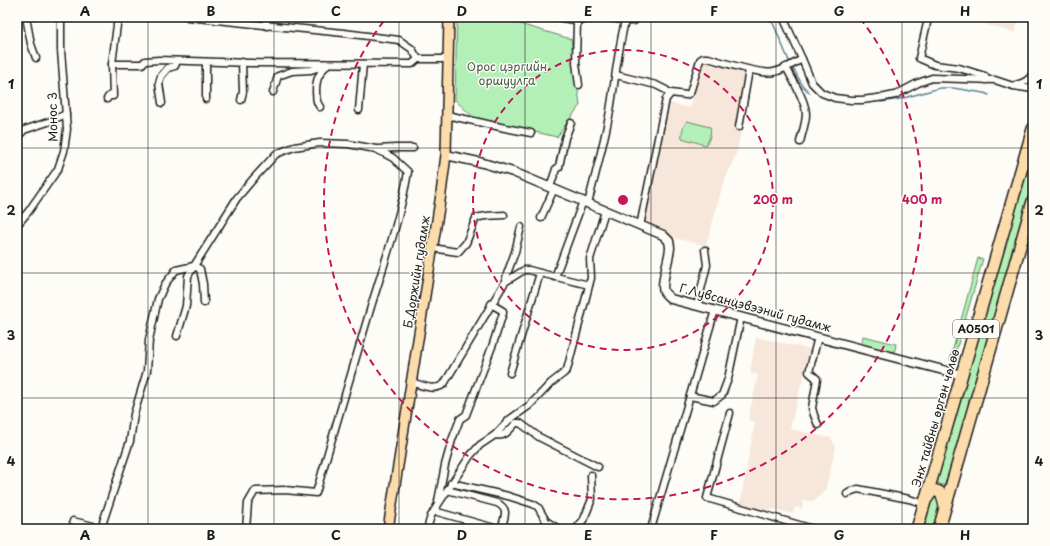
<svg xmlns="http://www.w3.org/2000/svg" width="1050" height="546" font-family="'Playpen Sans',sans-serif">
	<rect width="100%" height="100%" fill="#fdfcf7"/>
	<filter id="ink" filterUnits="userSpaceOnUse"><feTurbulence type="fractalNoise" baseFrequency=".025" numOctaves="2"/><feDisplacementMap in="SourceGraphic" scale="8" xChannelSelector="R" yChannelSelector="G"/><feConvolveMatrix kernelMatrix="1 2 1 2 8 2 1 2 1" color-interpolation-filters="sRGB"/></filter>
	<g filter="url(#ink)">
		<g fill="#f7e7db">
			<polygon points="972,17 1019,17 1015,33 971,20"/>
			<polygon points="705,62 745,74 736,129 742,130 740,137 736,154 722,188 706,246 671,237 669,233 651,226 645,222 669,103 690,108 703,63"/>
			<polygon points="756,337 810,349 802,384 801,384 790,429 831,438 836,447 825,491 814,501 803,501 802,509 795,507 793,514 773,509 769,511 740,504 755,422 748,420 758,375 750,373"/>
		</g>
		<g fill="#b3f0b7" stroke="#68866a">
			<polygon points="457,17 496,17 571,39 580,105 557,137 522,129 476,120 455,100"/>
			<path d="M687,121L710,127C712,132 709,142 705,145L682,138C681,133 684,124 687,121Z"/>
			<polygon points="1033,146 1033,189 948,481 946,485 942,485 938,483 937,479"/>
			<polygon points="978,258 983,259 953,361 950,360"/>
			<polygon points="863,336 896,344 895,350 891,353 865,346 862,343"/>
			<polygon points="933,493 941,499 933,529 920,529"/>
		</g>
		<g fill="none" stroke-linecap="round" stroke-linejoin="round">
			<g stroke="#5b8395" stroke-width="1.5">
				<polyline points="765,17 773,23 789,61"/>
				<polyline points="793,68 803,86 810,93"/>
				<polyline points="881,102 900,99 940,88 953,88 984,93 989,95"/>
			</g>
			<g stroke="#1c1c1c" stroke-width="9">
				<g id="street">
					<polyline points="26,17 31,44 36,58"/>
					<polyline points="188,17 264,25 344,33 399,40 412,49 418,59 447,59"/>
					<polyline points="265,17 267,26"/>
					<path d="M557,17C572,20 584,22 598,17"/>
					<polyline points="605,17 630,21 634,21 638,17"/>
					<polyline points="783,17 802,59 812,83 822,93 835,98 851,100 862,100 885,97 895,95 918,83 932,78 995,80 1013,86 1033,89"/>
					<polyline points="924,17 928,19 919,58 921,59 935,65 959,68 985,76 986,80"/>
					<polyline points="577,21 576,63 579,85"/>
					<polyline points="112,64 142,64 145,61 159,60 251,63 412,64 418,59"/>
					<path d="M786,67C792,79 806,101 806,114C806,123 802,133 800,142"/>
					<polyline points="616,75 656,85 666,90 670,94"/>
					<path d="M1015,85C1023,83 1029,81 1033,73"/>
					<polyline points="273,92 278,76 292,71 311,70 317,68 325,67"/>
					<polyline points="107,99 109,96 113,96 112,64 118,17"/>
					<polyline points="206,99 206,62"/>
					<polyline points="241,100 243,92 242,62"/>
					<polyline points="162,103 159,83 161,76 168,68 175,66 177,61"/>
					<path d="M320,107C315,101 317,99 316,92C316,81 318,74 326,66"/>
					<polyline points="359,110 363,64"/>
					<polyline points="447,115 505,128 531,133"/>
					<polyline points="739,127 749,70"/>
					<polyline points="17,138 24,130 48,122 66,114"/>
					<polyline points="378,149 395,148 413,148"/>
					<polyline points="17,184 19,182"/>
					<polyline points="550,187 556,169 559,167 560,162 565,138 571,123"/>
					<path d="M588,203C596,173 604,142 610,111C615,81 618,50 625,21"/>
					<polyline points="541,218 554,189"/>
					<polyline points="17,225 28,212 58,169 64,151 67,129 61,50 61,17"/>
					<path d="M640,226L666,99L671,93L686,95L690,93L700,60L703,58H708C723,62 760,75 774,72C784,70 793,64 802,59"/>
					<path d="M433,248L451,251L458,252L466,243L476,218C485,215 495,216 504,215"/>
					<polyline points="555,277 583,201"/>
					<polyline points="505,282 507,274 515,252 521,227"/>
					<path d="M204,303L203,284L200,269L194,266L237,198L254,178L276,154L294,147L320,143L348,144L376,149L393,158L408,172C400,219 384,264 370,310C352,371 334,432 316,493L285,490L255,491L248,503L246,529"/>
					<polyline points="697,306 707,265 705,250"/>
					<polyline points="177,336 186,306 188,276 194,266"/>
					<polyline points="818,337 809,372 817,379 812,408 814,415 818,425"/>
					<polyline points="510,373 540,273 589,285"/>
					<path d="M411,382C422,385 434,392 444,384L505,282L524,270H529L540,273"/>
					<polyline points="690,396 714,401 722,395 728,379 741,317"/>
					<polyline points="730,413 707,498 813,529"/>
					<path d="M495,435C505,438 510,429 516,423H520L539,437L598,467"/>
					<polyline points="451,483 508,496 533,504 538,507 546,521 559,529"/>
					<path d="M447,490L497,503C510,509 504,518 501,529"/>
					<polyline points="847,494 852,491 858,489 909,499 925,504"/>
					<polyline points="438,501 445,465 452,440 460,419 466,415 493,344 503,313 503,311 491,304"/>
					<polyline points="434,511 498,529"/>
					<polyline points="73,521 105,529"/>
					<polyline points="101,528 130,441 134,414 147,371 149,340 158,299 165,284 176,270 194,266"/>
					<polyline points="427,529 431,516 437,506 470,456 480,445 495,435 509,420 530,405 551,383 564,373 567,370 591,278 590,259 605,211"/>
					<polyline points="576,529 584,519 592,499 591,475"/>
					<polyline points="651,529 715,310"/>
				</g>
			</g>
			<g stroke="#1c1c1c" stroke-width="11">
				<path id="secondary" d="M446,155L483,163L513,172L663,235L669,241L670,247C670,258 660,283 664,292C666,295 669,297 671,299L962,375"/>
			</g>
			<g stroke="#1c1c1c" stroke-width="12">
				<polyline id="primary" points="388,529 440,201 446,155 449,17"/>
			</g>
			<g stroke="#1c1c1c" stroke-width="14">
				<g id="highway">
					<path d="M927,498L932,491C942,489 943,498 945,506"/>
					<polyline points="917,529 1033,129"/>
					<polyline points="939,529 1033,201"/>
				</g>
			</g>
			<use href="#street" stroke="#fdfcf7" stroke-width="6"/>
			<use href="#secondary" stroke="#fdfcf7" stroke-width="8"/>
			<use href="#primary" stroke="#fddcac" stroke-width="9"/>
			<use href="#highway" stroke="#fddcac" stroke-width="11"/>
		</g>
	</g>
	<path fill="none" stroke="#1c1c1c" stroke-width="1" stroke-opacity="0.55" d="M148,17V529M274,17V529M399,17V529M525,17V529M651,17V529M776,17V529M902,17V529M17,148H1033M17,273H1033M17,398H1033"/>
	<g fill="none" stroke="#c2185b" stroke-width="2" stroke-dasharray="7 5">
		<circle cx="623" cy="200" r="150"/>
		<path d="M860 18A299 299 0 1 1 386 18"/>
	</g>
	<g text-anchor="middle" stroke-width="3" stroke-linejoin="round" paint-order="stroke">
		<rect fill="#fdfcf7" stroke="#605f5e" stroke-width="1" x="953" y="320" width="46" height="18" rx="3"/>
		<g font-size="11" font-weight="bold" fill="#1c1c1c">
			<text x="976" y="333">A0501</text>
		</g>
		<g font-size="12" fill="#495c4a" stroke="#fdfcf7">
			<text x="507" y="71">Орос цэргийн<tspan x="507" dy="14">оршуулга</tspan></text>
		</g>
		<g font-size="12" fill="#1c1c1c" stroke="#fdfcf7">
			<text transform="translate(53 117) rotate(-91)" y="4">Монос 3</text>
			<text transform="translate(417 272) rotate(-81)" y="4">Б.Доржийн гудамж</text>
			<text transform="translate(755 308) rotate(15)" y="4">Г.Лувсанцэвээний гудамж</text>
			<text transform="translate(936 418) rotate(-74)" y="4">Энх тайвны өргөн чөлөө</text>
		</g>
	</g>
	<circle cx="623" cy="200" r="6" fill="#c2185b" stroke="#fdfcf7" stroke-width="2"/>
	<g font-size="12" text-anchor="middle" font-weight="bold" fill="#c2185b" stroke="#fdfcf7" stroke-width="3" stroke-linejoin="round" paint-order="stroke">
		<text x="773" y="204">200 m</text>
		<text x="922" y="204">400 m</text>
	</g>
	<rect width="1050" height="546" fill="none" stroke="#fdfcf7" stroke-width="44"/>
	<rect x="22" y="22" width="1006" height="502" fill="none" stroke="#1c1c1c" stroke-width="1.5"/>
	<g font-size="13" text-anchor="middle" font-weight="bold" fill="#1c1c1c">
		<text x="85" y="16">A</text>
		<text x="211" y="16">B</text>
		<text x="336" y="16">C</text>
		<text x="462" y="16">D</text>
		<text x="588" y="16">E</text>
		<text x="714" y="16">F</text>
		<text x="839" y="16">G</text>
		<text x="965" y="16">H</text>
		<text x="11" y="89">1</text>
		<text x="1039" y="89">1</text>
		<text x="11" y="215">2</text>
		<text x="1039" y="215">2</text>
		<text x="11" y="340">3</text>
		<text x="1039" y="340">3</text>
		<text x="11" y="466">4</text>
		<text x="1039" y="466">4</text>
		<text x="85" y="540">A</text>
		<text x="211" y="540">B</text>
		<text x="336" y="540">C</text>
		<text x="462" y="540">D</text>
		<text x="588" y="540">E</text>
		<text x="714" y="540">F</text>
		<text x="839" y="540">G</text>
		<text x="965" y="540">H</text>
	</g>
</svg>
